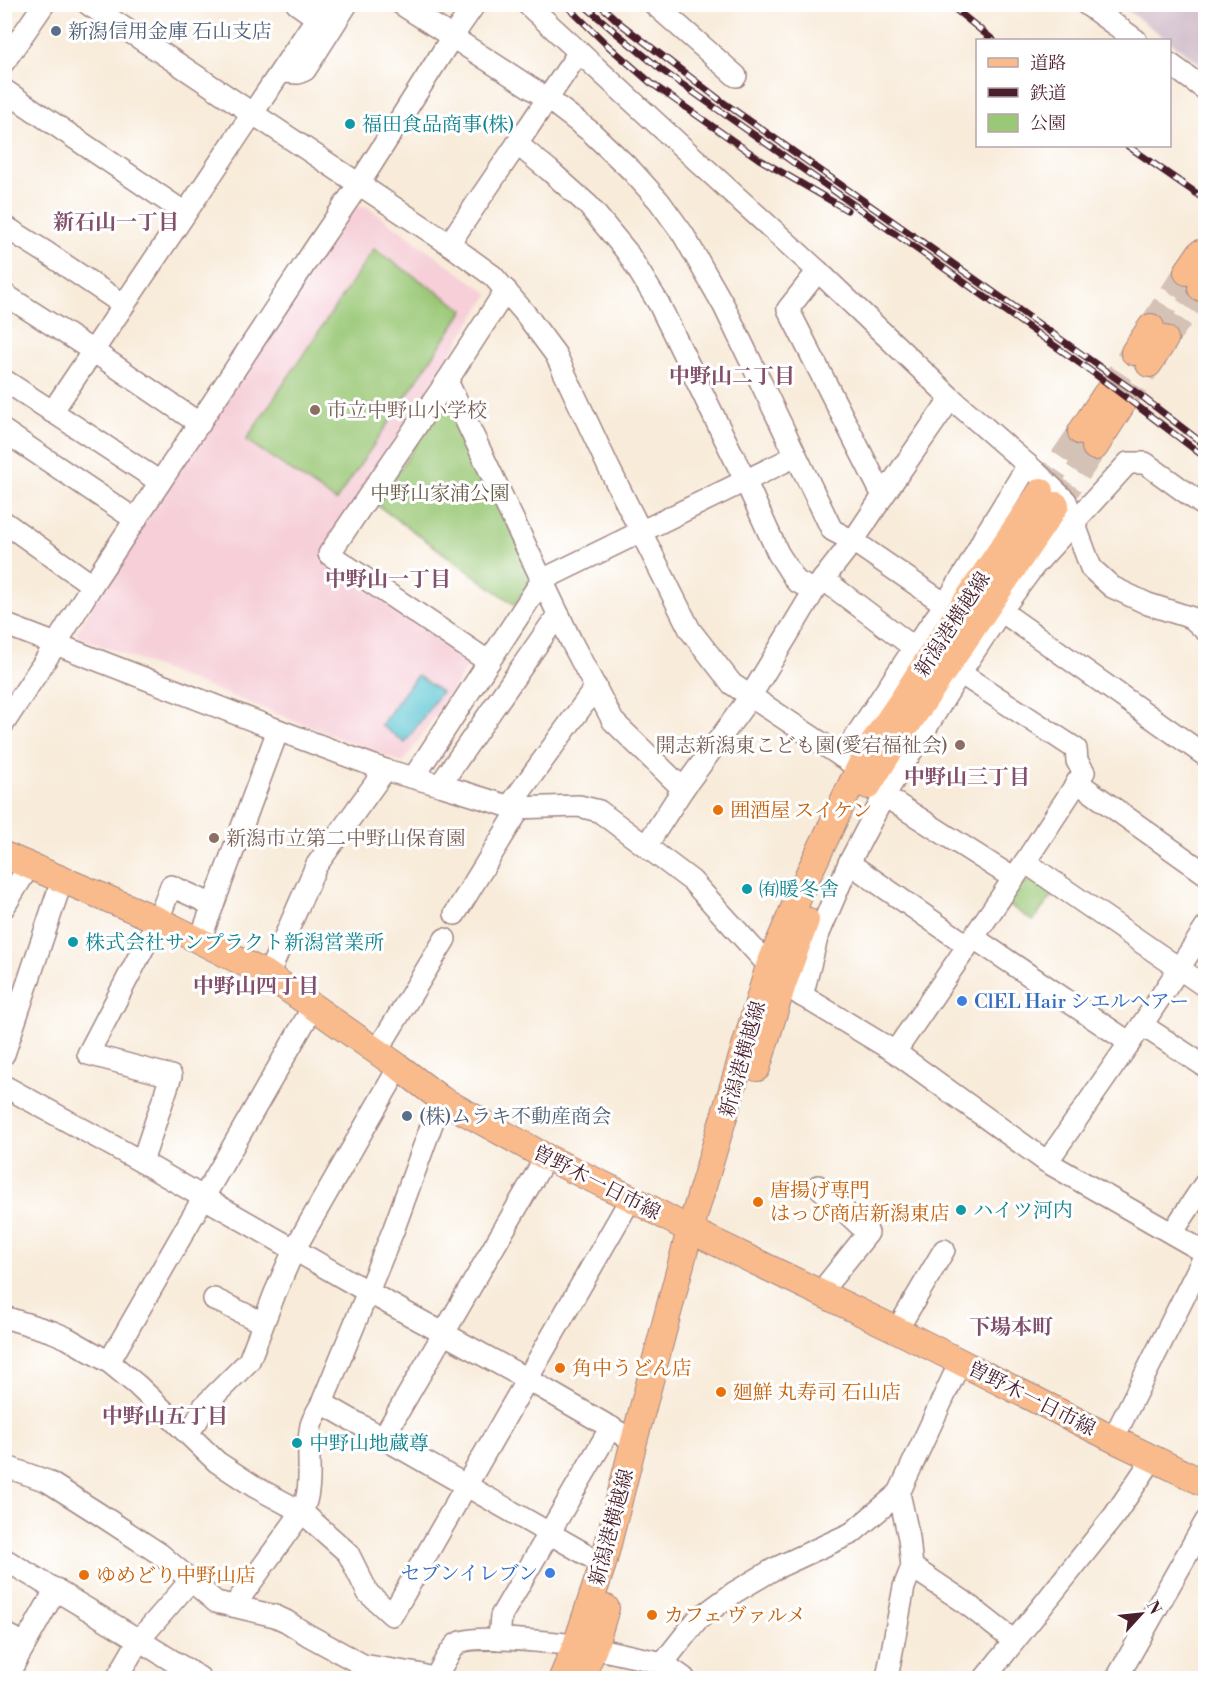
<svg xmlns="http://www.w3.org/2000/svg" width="1210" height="1683" font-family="'Libre Bodoni','Noto Serif JP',serif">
	<rect width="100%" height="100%" fill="#fff"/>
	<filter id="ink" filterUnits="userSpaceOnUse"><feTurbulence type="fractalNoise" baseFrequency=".0167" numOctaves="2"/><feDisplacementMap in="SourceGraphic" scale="12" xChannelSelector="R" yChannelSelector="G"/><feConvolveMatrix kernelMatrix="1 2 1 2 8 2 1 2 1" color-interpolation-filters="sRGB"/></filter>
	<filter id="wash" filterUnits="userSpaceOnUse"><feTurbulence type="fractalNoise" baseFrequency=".008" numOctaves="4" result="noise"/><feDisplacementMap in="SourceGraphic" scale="24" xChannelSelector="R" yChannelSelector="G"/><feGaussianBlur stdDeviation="1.35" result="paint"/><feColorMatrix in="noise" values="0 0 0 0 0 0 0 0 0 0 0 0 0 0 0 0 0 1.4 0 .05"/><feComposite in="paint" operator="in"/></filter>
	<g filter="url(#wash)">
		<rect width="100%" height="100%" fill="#f8ebd9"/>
		<polygon fill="#f6cfd8" points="366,206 489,294 320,558 472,661 403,763 79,637 77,632 140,525 354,208"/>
		<polygon fill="#d1bdca" points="1120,5 1205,5 1205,67"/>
		<g fill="#9ac876" stroke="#727450" stroke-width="1.5">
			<polygon points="374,249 464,310 336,501 246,440"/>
			<polygon points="444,400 448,401 533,575 515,605 377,505"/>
			<polygon points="1044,878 1058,888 1033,921 1003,901 1014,886"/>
		</g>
		<polygon fill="#59c5d2" stroke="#52727e" stroke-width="1.5" points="417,675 441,692 405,743 381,725"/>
	</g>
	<g filter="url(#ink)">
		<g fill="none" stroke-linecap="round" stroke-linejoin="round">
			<g stroke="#d5c2b6" stroke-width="26" stroke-dasharray="26 13" stroke-linecap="butt">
				<polyline points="1151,327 1187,272"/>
				<polyline points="1165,339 1201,288"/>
				<polyline points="1106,394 1134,352"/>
				<polyline points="1121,406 1149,364"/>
				<polyline points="1041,491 1081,432"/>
				<polyline points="1056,505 1095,447"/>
			</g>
			<g stroke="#a18582" stroke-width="24">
				<g id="minor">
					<polyline points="88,4 449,244 493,276 524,312 556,355 608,466 690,630 732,684 859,768"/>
					<polyline points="297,4 317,18"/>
					<polyline points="401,4 548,99 591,132 631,170 659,201 683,234 724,306 832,530 853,541 958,613"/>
					<polyline points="527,4 705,168 818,271 951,398 1037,473 1066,501 1091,568 1112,587 1148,604 1192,618 1206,631"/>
					<polyline points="654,4 736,76"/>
					<polyline points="1086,4 1136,40"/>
					<polyline points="579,52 517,144 549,170 588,205 627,252 659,304 745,480 778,553 796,581 814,591"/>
					<polyline points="4,62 44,4"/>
					<polyline points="1170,64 1206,90"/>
					<polyline points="282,72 298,73 305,70 347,4"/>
					<polyline points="4,90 185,213"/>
					<polyline points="4,226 47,253 124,305"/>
					<polyline points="449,244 517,144"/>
					<polyline points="818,271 788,309 883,496"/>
					<polyline points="4,294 93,351 200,424"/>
					<polyline points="4,380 160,482"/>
					<polyline points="447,381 572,643 613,721 683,789"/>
					<polyline points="52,412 326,4"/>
					<polyline points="4,431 136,520"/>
					<polyline points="4,522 92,585"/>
					<polyline points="823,579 925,656"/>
					<polyline points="1001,611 1206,756"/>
					<polyline points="4,624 278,730 385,770 440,785 514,808 579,806 599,811 692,881 769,966 783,984 895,1052 1047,1162 1206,1253"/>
					<polyline points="489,662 329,554 447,381 506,290"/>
					<polyline points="960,673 1076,749 1077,761 1084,772 1025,862"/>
					<polyline points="4,723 56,644 92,585 316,247 359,184 452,37 475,4"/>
					<polyline points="842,757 914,648 946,603 969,566 984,537 1028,465"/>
					<polyline points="414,777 542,580 796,456"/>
					<polyline points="1077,782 1206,874"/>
					<polyline points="440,785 550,626 560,617"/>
					<polyline points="872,788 1013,878"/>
					<polyline points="509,807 596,687"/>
					<polyline points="646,846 683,789 750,697 814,591 853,541 883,496 951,398"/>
					<polyline points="849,863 967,945"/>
					<polyline points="4,907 29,866"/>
					<polyline points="455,914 520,808"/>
					<polyline points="974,938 1130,1043"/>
					<polyline points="200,940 278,730"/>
					<polyline points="268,975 316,866 385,770"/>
					<polyline points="802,996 817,938 849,863 884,796 960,673 1001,611 1034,566 1128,463 1145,463 1206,507"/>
					<polyline points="1142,1025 1206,1067"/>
					<polyline points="377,1051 445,939"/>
					<polyline points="895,1052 1025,862 1206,987"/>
					<polyline points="4,1054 62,880"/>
					<polyline points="4,1086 142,1162 368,1292 527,1379 634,1441"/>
					<polyline points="142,1162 171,1076 88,1054 158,920 171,886 213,905"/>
					<polyline points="1047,1162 1142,1025 1206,927"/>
					<polyline points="818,1186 868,1233 820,1293"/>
					<polyline points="1172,1233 1206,1182"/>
					<polyline points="214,1299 263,1323"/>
					<polyline points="4,1317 53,1332 67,1338 109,1362 137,1385 217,1462 255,1487 302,1512 348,1553 368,1593 392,1615 631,1198"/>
					<polyline points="897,1330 944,1250"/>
					<polyline points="109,1362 313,1007"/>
					<polyline points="322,1403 603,1564"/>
					<polyline points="187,1433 197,1421 204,1406 249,1361 275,1293 294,1250 399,1067"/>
					<polyline points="383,1438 546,1157"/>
					<polyline points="1113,1439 1206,1253"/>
					<polyline points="4,1466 47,1481 96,1512 160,1554 216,1602 275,1616 286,1621 308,1635 363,1665 418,1674 431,1678"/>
					<polyline points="4,1559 139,1640 200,1678"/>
					<polyline points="912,1567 963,1601 1014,1641"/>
					<path d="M234,1606L302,1512C315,1484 305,1454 311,1425C313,1418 318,1410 322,1403L393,1231L441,1099"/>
					<polyline points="4,1633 25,1644"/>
					<polyline points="499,1639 501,1616 611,1427"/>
					<polyline points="594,1648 663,1663 684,1678"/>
					<polyline points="663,1663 697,1620 735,1592 774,1569 852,1533 899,1493 960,1362"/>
					<polyline points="6,1678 56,1589"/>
					<polyline points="117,1678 139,1640 191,1580"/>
					<path d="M435,1678C441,1669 449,1651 457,1644C470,1633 556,1643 576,1645"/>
					<polyline points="887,1678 904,1587 912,1567 909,1538 899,1493"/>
					<polyline points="985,1678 1114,1516 1153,1458"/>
					<polyline points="1117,1678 1206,1521"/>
				</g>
			</g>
			<g stroke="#a18582" stroke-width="28">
				<g id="major">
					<polyline points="1187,272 1200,253"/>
					<polyline points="1201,288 1206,281"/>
					<polyline points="1134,352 1151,327"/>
					<polyline points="1149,364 1165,339"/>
					<polyline points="1081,432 1106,394"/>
					<polyline points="1095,447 1121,406"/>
					<polyline points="868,786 893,746 1056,505"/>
					<polyline points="4,855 158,920 268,975 399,1067 441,1099 546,1157 631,1198 690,1230 897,1330 1113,1439 1206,1484"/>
					<polyline points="757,1068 783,984 806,920"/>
					<polyline points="562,1678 576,1645 603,1564 634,1441 690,1230 769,966 808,875 859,768 877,737 903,699 958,613 1041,491"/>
					<polyline points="581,1678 594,1648 606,1608"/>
				</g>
			</g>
			<use href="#minor" stroke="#fff" stroke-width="21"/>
			<use href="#major" stroke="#fabb8c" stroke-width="26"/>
			<g stroke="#4a1f2b" stroke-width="7">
				<g id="rail">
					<polyline points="565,4 606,44 651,83 759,159 847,210"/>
					<polyline points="583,4 615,32 663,71 1095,374 1206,458"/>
					<polyline points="599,4 621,24 720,100 1140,395 1206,446"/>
					<polyline points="949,4 993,40"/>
					<polyline points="1128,146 1206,200"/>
				</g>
			</g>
			<use href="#rail" stroke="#fff" stroke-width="4.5" stroke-dasharray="14" stroke-linecap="butt"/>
		</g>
	</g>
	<g fill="#5c6f8a" stroke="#fff" stroke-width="2">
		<circle cx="56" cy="31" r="6"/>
		<circle cx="407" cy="1116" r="6"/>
	</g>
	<g fill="#0f9aa8" stroke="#fff" stroke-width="2">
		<circle cx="350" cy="124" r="6"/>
		<circle cx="747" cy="889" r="6"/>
		<circle cx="73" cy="942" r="6"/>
		<circle cx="961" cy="1210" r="6"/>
		<circle cx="297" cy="1443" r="6"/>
	</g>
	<g fill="#8d6e63" stroke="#fff" stroke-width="2">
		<circle cx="315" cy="410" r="6"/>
		<circle cx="960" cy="745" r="6"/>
		<circle cx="214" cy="838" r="6"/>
	</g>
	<g fill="#e8710a" stroke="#fff" stroke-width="2">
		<circle cx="718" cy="810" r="6"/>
		<circle cx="758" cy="1202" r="6"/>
		<circle cx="560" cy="1368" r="6"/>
		<circle cx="721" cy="1392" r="6"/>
		<circle cx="84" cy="1575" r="6"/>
		<circle cx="652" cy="1615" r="6"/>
	</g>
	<g fill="#3f7fe0" stroke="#fff" stroke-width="2">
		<circle cx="962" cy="1001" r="6"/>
		<circle cx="550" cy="1573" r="6"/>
	</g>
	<g text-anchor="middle" stroke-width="6" stroke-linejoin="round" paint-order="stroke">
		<g font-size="20" fill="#4e5e75" stroke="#fff" text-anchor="start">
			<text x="68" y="38">新潟信用金庫 石山支店</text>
			<text x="419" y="1123">(株)ムラキ不動産商会</text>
		</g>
		<g font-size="20" fill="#0d838f" stroke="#fff" text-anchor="start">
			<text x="362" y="131">福田食品商事(株)</text>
			<text x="759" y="896">㈲暖冬舎</text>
			<text x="85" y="949">株式会社サンプラクト新潟営業所</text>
			<text x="973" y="1217">ハイツ河内</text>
			<text x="309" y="1450">中野山地蔵尊</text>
		</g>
		<g font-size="20" fill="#785e54" stroke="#fff" text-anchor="start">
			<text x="327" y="417">市立中野山小学校</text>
			<text x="948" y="752" text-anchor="end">開志新潟東こども園(愛宕福祉会)</text>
			<text x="226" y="845">新潟市立第二中野山保育園</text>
		</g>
		<g font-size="20" fill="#665a45" stroke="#fff">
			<text x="440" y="500">中野山家浦公園</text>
		</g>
		<g font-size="20" fill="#4a1f2b" stroke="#fff">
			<text transform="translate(952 624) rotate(-57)" y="7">新潟港横越線</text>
			<text transform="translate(742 1059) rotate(-74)" y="7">新潟港横越線</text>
			<text transform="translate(597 1182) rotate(27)" y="7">曽野木一日市線</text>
			<text transform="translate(1032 1398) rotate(27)" y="7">曽野木一日市線</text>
			<text transform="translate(611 1527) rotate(-75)" y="7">新潟港横越線</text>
		</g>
		<g font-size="20" fill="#c56008" stroke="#fff" text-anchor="start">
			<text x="730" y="817">囲酒屋 スイケン</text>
			<text x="770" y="1197">唐揚げ専門<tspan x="770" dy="23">はっぴ商店新潟東店</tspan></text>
			<text x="572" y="1375">角中うどん店</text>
			<text x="733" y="1399">廻鮮 丸寿司 石山店</text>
			<text x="96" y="1582">ゆめどり中野山店</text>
			<text x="664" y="1622">カフェ ヴァルメ</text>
		</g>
		<g font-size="20" fill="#366cbe" stroke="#fff" text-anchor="start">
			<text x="974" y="1008">ClEL Hair シエルヘアー</text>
			<text x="538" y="1580" text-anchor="end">セブンイレブン</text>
		</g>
		<g font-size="21" font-weight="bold" fill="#82506b" stroke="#fff">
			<text x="116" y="229">新石山一丁目</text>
			<text x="732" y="383">中野山二丁目</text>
			<text x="388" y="586">中野山一丁目</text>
			<text x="967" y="784">中野山三丁目</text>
			<text x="256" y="993">中野山四丁目</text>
			<text x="1011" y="1334">下場本町</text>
			<text x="165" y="1423">中野山五丁目</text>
		</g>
	</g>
	<rect width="1210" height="1683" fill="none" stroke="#fff" stroke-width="24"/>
	<rect x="976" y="39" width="195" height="108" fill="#ffffff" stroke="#b7a5aa" stroke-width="1.5"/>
	<rect x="988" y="58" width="30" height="9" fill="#fabb8c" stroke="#b7a5aa" stroke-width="1.5"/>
	<text x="1030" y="69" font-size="18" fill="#4a1f2b">道路</text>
	<rect x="988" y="88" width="30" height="9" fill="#4a1f2b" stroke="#b7a5aa" stroke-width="1.5"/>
	<text x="1030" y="99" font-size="18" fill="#4a1f2b">鉄道</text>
	<rect x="988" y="114" width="30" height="18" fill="#9ac876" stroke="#b7a5aa" stroke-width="1.5"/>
	<text x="1030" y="129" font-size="18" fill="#4a1f2b">公園</text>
	<g transform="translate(1141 1614) rotate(63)" stroke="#ffffff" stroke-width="4.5" paint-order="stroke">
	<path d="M0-4.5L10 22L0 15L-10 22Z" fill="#4a1f2b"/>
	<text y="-9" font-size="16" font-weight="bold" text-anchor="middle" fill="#4a1f2b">N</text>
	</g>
</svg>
